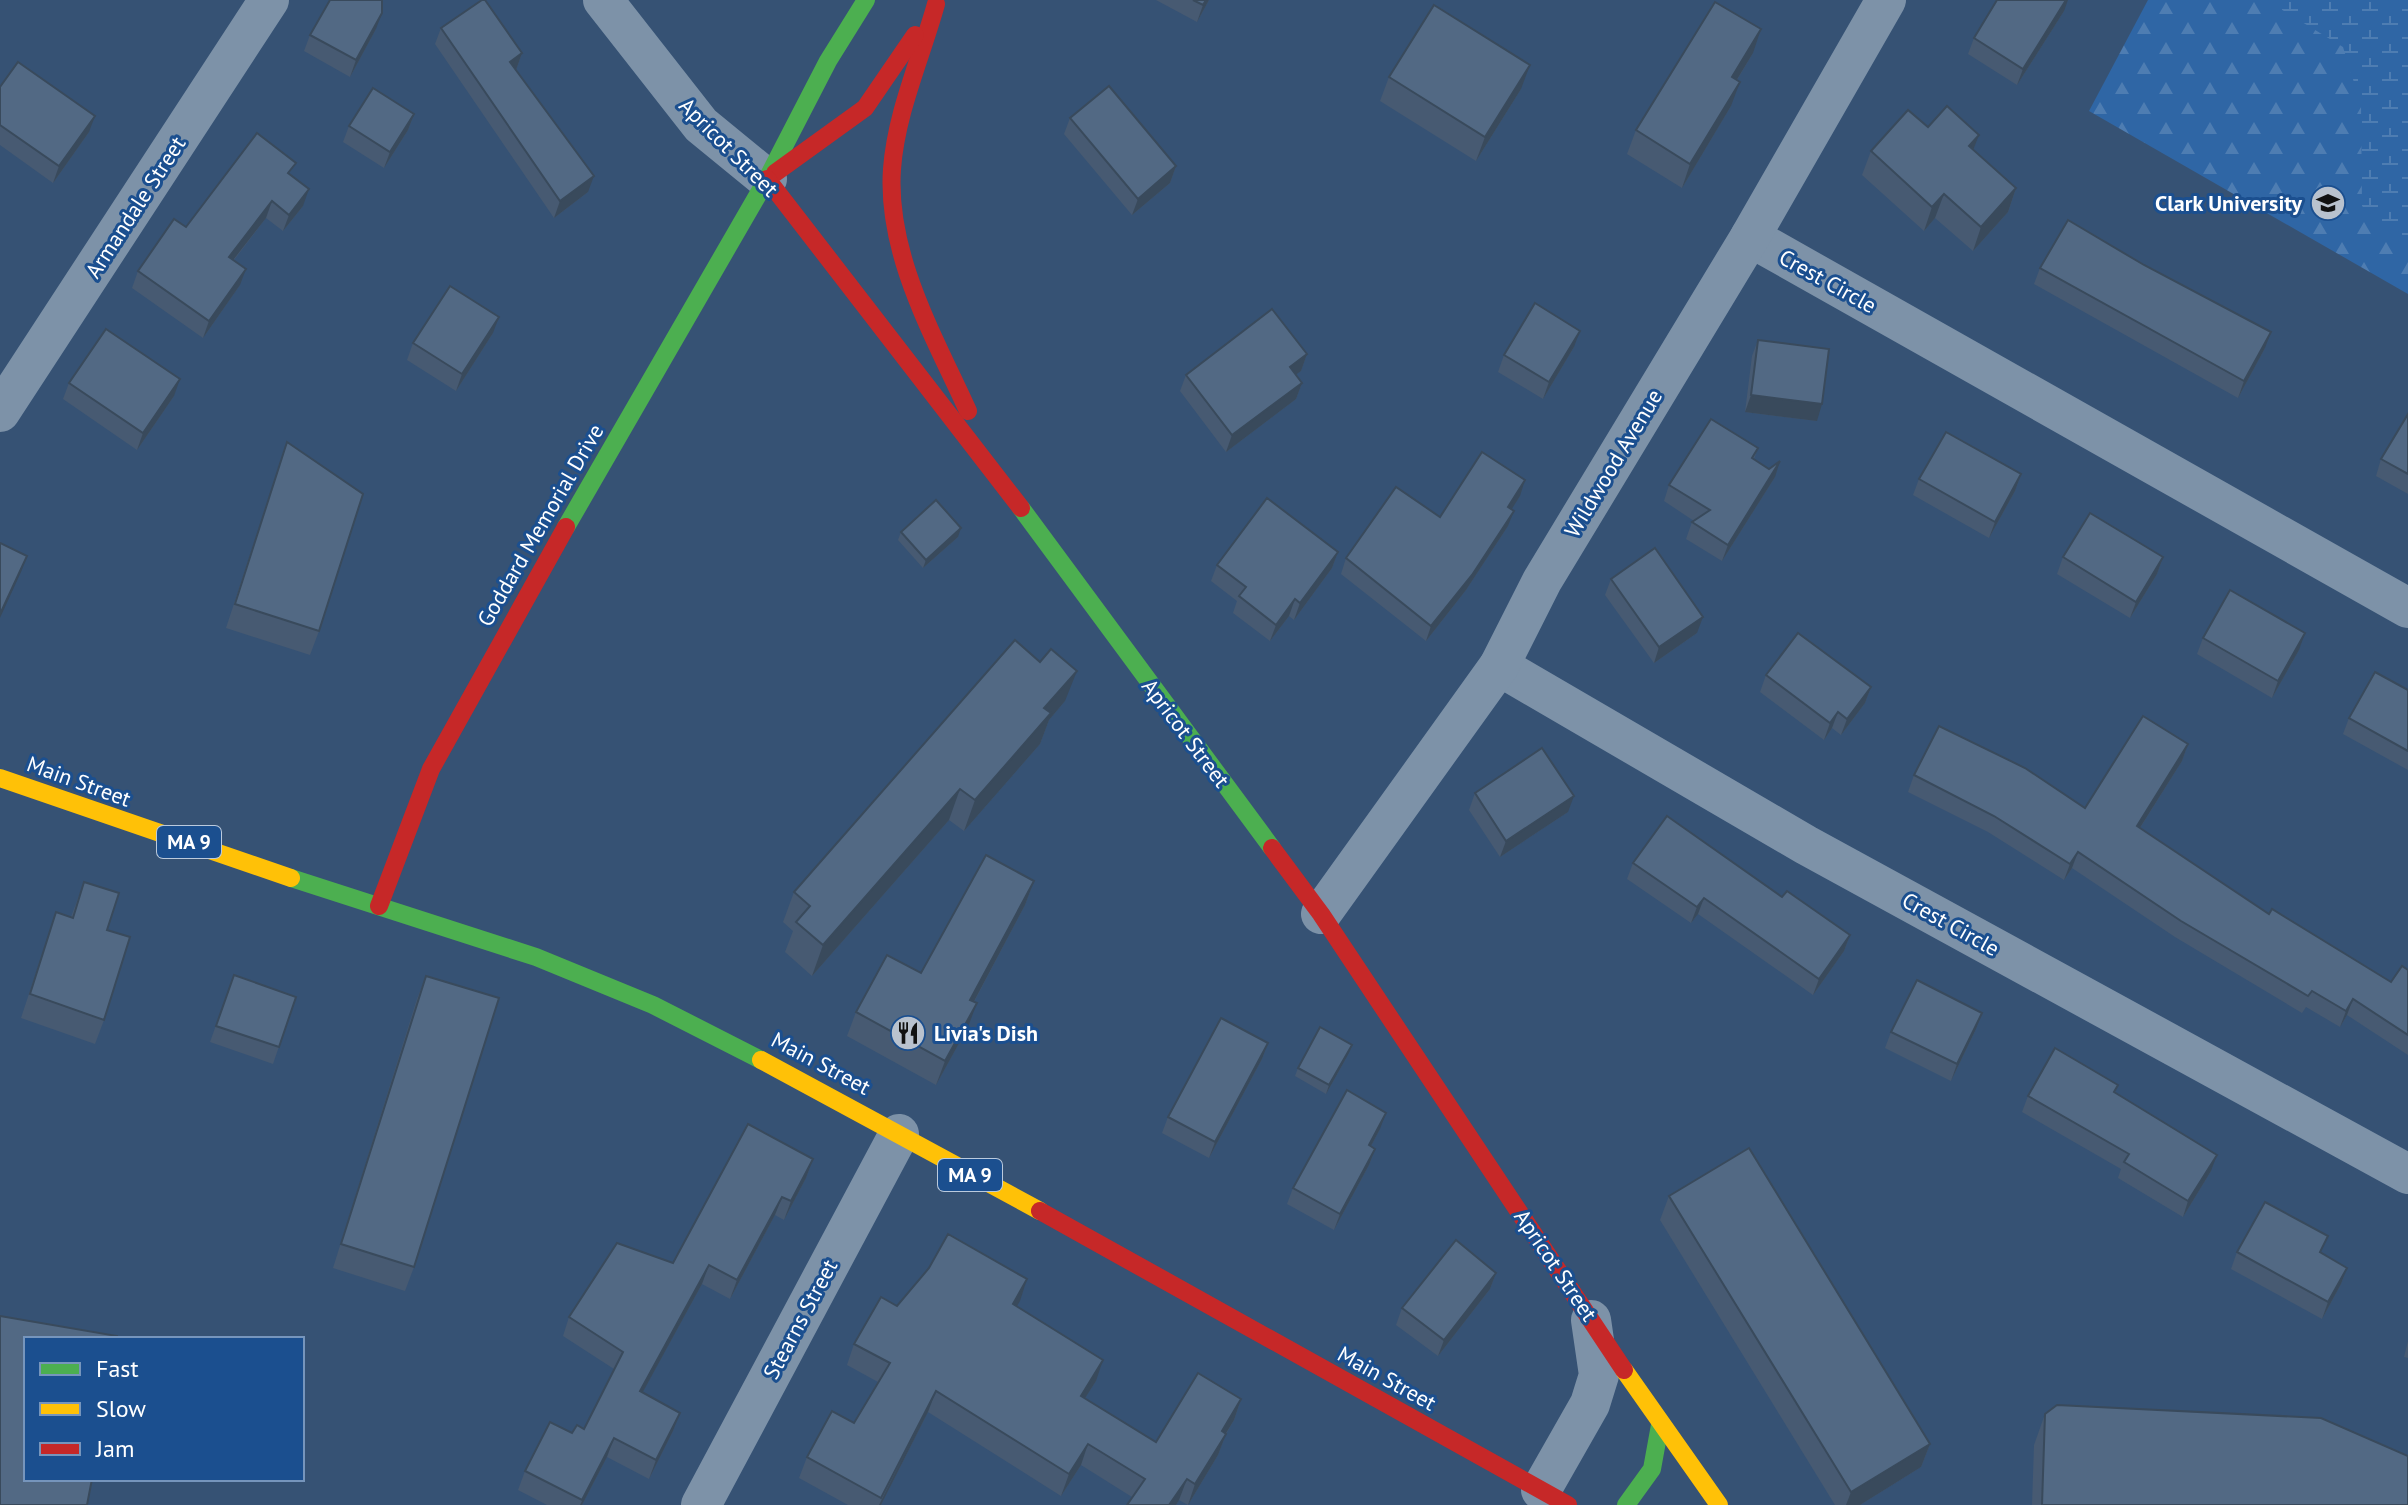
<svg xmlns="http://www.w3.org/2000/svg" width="2408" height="1505" font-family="'PT Sans',sans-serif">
	<defs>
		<pattern id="forest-firs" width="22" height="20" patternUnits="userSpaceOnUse" patternTransform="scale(2)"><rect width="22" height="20" fill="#2f66a5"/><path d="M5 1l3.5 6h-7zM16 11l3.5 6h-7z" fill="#4e7db2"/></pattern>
		<pattern id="wetland-marsh" width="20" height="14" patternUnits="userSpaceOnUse" patternTransform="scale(2)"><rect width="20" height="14" fill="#2f66a5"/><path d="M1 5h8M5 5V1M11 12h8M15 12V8" fill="none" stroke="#4e7db2"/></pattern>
	</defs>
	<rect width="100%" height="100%" fill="#365274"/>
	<polygon fill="url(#forest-firs)" points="2148,0 2408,0 2408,294 2089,111"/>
	<polygon fill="url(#wetland-marsh)" points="2266,0 2408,0 2408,250 2362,206 2361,105 2343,47"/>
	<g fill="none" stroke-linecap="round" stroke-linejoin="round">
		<g stroke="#7d92a8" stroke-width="40">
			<polyline points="603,0 701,125 767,179"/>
			<polyline points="1750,237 2408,608"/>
			<polyline points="0,412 269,0"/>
			<polyline points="1499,666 1806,845 2408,1174"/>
			<polyline points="1321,914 1499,666 1542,581 1750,237 1886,0"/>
			<polyline points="1541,1490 1590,1404 1599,1375 1591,1320"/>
			<polyline points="701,1505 899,1134"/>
		</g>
		<g stroke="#4caf50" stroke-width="18">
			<polyline points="1021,508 1272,848"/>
			<polyline points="566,527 767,179 828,61 866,0"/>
			<polyline points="291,878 536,957 653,1005 761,1060"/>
			<polyline points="1626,1505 1652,1469 1660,1425"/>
		</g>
		<g stroke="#ffc107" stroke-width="18">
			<polyline points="0,778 291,878"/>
			<polyline points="761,1060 1040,1211"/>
			<polyline points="1624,1370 1719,1505"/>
		</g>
		<g stroke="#c62828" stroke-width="18">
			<path d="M936,4C921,58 896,113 892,169C886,254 934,336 968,411"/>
			<polyline points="775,173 865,108 915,35"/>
			<polyline points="767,179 1021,508"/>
			<polyline points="1272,848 1321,914 1624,1370"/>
			<polyline points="379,906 431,769 566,527"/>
			<polyline points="1040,1211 1568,1505"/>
		</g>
	</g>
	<g fill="#475a72">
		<polygon points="1156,0 1209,0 1197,22"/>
		<polygon points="2064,11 2017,85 1968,54 1974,38"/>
		<polygon points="441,28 522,53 516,70 588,192 554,218 435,44"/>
		<polygon points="376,29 350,77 304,51 310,35"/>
		<polygon points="1753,53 1737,80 1731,106 1682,188 1627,154 1636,130"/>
		<polygon points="1389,77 1521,89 1476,161 1380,101"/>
		<polygon points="0,87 89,132 53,183 0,145"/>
		<polygon points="414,114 408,130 384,168 343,142 349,126"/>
		<polygon points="1070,118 1176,166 1170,183 1132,215 1064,134"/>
		<polygon points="1928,127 1973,150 2016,188 2008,212 1973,251 1935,218 1924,231 1862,175 1871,151"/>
		<polygon points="292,176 303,206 283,231 266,218 234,260 240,285 203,338 132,288 138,271 186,227"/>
		<polygon points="2040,268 2265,348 2238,398 2034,284"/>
		<polygon points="493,333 456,391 407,360 413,343"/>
		<polygon points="1758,340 1817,421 1745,412 1752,356"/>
		<polygon points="1574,347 1543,399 1498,372 1504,355"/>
		<polygon points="1307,354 1301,371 1296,374 1302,383 1296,399 1226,452 1180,391 1186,375"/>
		<polygon points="69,383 174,396 137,450 63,399"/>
		<polygon points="2408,414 2408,494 2376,476 2381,459"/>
		<polygon points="287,442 319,631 310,655 226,628"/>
		<polygon points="1758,448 1754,459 1775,477 1722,561 1686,539 1692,522 1694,521 1664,501 1669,485"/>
		<polygon points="2021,474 2015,491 1989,538 1913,495 1919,479"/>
		<polygon points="1520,496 1511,509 1508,526 1466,590 1426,641 1341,574 1346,558 1440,517"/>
		<polygon points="901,532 958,537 923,568 898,540"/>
		<polygon points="1338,552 1332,568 1294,620 1289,616 1270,641 1233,613 1237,601 1211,581 1217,565"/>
		<polygon points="2063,557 2163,557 2157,574 2130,618 2057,574"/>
		<polygon points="1611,579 1697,633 1654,663 1605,595"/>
		<polygon points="2203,638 2299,650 2272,698 2197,654"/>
		<polygon points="1766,675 1871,687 1865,703 1841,735 1832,728 1824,740 1760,692"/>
		<polygon points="2408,690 2408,770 2343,734 2349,718"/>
		<polygon points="1065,701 1049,720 1040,744 964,831 949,820 812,976 785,952 793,931 783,922 794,892"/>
		<polygon points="2188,744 2182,761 2140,828 2269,914 2391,982 2408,970 2408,1055 2347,1015 2340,1027 2306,1007 2302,1013 2175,937 2072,868 2064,880 1988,832 1908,792 1914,775 2085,808"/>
		<polygon points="1475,793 1568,812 1500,857 1469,810"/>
		<polygon points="1633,863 1850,935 1844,951 1813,995 1698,914 1691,923 1627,879"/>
		<polygon points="1034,881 1025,905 974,1002 968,1027 936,1085 847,1036 856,1012 921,973"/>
		<polygon points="84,882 107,930 104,1020 95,1044 21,1018 56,912 71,917"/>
		<polygon points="234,975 296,997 273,1064 210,1042"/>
		<polygon points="426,976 414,1267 405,1291 333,1268 417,999"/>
		<polygon points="1982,1013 1976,1029 1951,1081 1885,1048 1891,1032"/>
		<polygon points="1268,1043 1262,1059 1209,1158 1162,1133 1168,1117"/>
		<polygon points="1352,1045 1349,1053 1326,1094 1295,1076 1298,1068"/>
		<polygon points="2118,1085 2115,1093 2211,1171 2183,1217 2118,1178 2121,1169 2022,1112 2028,1096"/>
		<polygon points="1380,1129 1371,1146 1375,1149 1369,1165 1334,1230 1287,1204 1293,1188"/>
		<polygon points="813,1159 806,1178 784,1220 775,1215 730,1299 702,1284 642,1393 680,1413 673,1431 649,1479 607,1457 582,1505 547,1505 518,1490 525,1471 572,1433 584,1429 614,1369 563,1336 569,1317 673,1263"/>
		<polygon points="1669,1196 1930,1444 1921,1467 1860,1505 1835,1505 1660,1220"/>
		<polygon points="2237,1252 2322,1253 2347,1268 2341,1284 2322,1319 2231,1269"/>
		<polygon points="1496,1273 1490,1289 1438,1356 1396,1325 1402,1308"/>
		<polygon points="1027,1279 1017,1306 1096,1381 1085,1398 1156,1442 1241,1399 1234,1420 1226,1434 1218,1455 1188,1505 1179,1500 1176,1505 1127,1505 1132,1497 1081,1465 1061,1496 928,1412 881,1505 848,1505 799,1478 807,1457 854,1423 878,1382 847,1365 854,1344 897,1306"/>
		<polygon points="2408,1341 2408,1358 2404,1357"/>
		<polygon points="2045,1414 2408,1505 2032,1505 2034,1445"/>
	</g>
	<g fill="#394a5c">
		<polygon points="1206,0 1209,0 1197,22 1203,5"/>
		<polygon points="2066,0 2068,0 2064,11 2017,85 2023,69"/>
		<polygon points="382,13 376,29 350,77 356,60"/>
		<polygon points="1761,29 1753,53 1724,101 1732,77"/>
		<polygon points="522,53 516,70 510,62"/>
		<polygon points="1530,65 1521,89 1476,161 1485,137"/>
		<polygon points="1740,82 1731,106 1682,188 1690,164"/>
		<polygon points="414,114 408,130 384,168 390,152"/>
		<polygon points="95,116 89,132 53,183 59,166"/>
		<polygon points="1979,135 1970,158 1969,146"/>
		<polygon points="1176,166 1170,183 1132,215 1138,199"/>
		<polygon points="594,176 588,192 554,218 560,201"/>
		<polygon points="2016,188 2008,212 1973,251 1981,227"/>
		<polygon points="309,189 303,206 283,231 289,215"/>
		<polygon points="1944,194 1935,218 1924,231 1932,207"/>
		<polygon points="272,201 266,218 223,273 229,257"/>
		<polygon points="246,269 240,285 203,338 209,321"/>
		<polygon points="499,317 493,333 456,391 462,374"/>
		<polygon points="1580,331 1574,347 1543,399 1549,382"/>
		<polygon points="2271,332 2265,348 2238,398 2244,381"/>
		<polygon points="1307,354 1301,371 1284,383 1290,367"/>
		<polygon points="180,379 174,396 137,450 143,433"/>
		<polygon points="1302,383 1296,399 1226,452 1232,435"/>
		<polygon points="1751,395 1822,404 1817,421 1745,412"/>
		<polygon points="1780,461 1775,477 1722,561 1728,545"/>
		<polygon points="2021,474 2015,491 1989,538 1995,522"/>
		<polygon points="1525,480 1520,496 1503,523 1508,507"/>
		<polygon points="1514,511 1508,526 1466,590 1426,641 1431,626"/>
		<polygon points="961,528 958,537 923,568 926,560"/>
		<polygon points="1338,552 1332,568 1294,620 1300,603"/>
		<polygon points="27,556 21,572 0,618 0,614"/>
		<polygon points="2163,557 2157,574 2130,618 2136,602"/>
		<polygon points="1295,599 1289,616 1270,641 1276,625"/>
		<polygon points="1703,617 1697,633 1654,663 1659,647"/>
		<polygon points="2305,633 2299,650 2272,698 2278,681"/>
		<polygon points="1077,671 1065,701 1049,720 1040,744 964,831 975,800 1044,708"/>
		<polygon points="1871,687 1865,703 1841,735 1847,719"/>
		<polygon points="1838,712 1832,728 1824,740 1830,723"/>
		<polygon points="2188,744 2182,761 2131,842 2137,826"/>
		<polygon points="960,789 949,820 812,976 823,945"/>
		<polygon points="1574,796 1568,812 1500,857 1506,841"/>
		<polygon points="2078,852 2072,868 2064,880 2070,864"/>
		<polygon points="1034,881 1025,905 962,1024 970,1000"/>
		<polygon points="1704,898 1698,914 1691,923 1697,907"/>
		<polygon points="1850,935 1844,951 1813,995 1819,979"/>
		<polygon points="2353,999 2347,1015 2340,1027 2346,1011"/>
		<polygon points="977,1003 968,1027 936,1085 945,1061"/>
		<polygon points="1982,1013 1976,1029 1951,1081 1957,1064"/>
		<polygon points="1268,1043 1262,1059 1209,1158 1215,1142"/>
		<polygon points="1352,1045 1349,1053 1326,1094 1329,1085"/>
		<polygon points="1386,1113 1380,1129 1363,1161 1369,1145"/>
		<polygon points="1375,1149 1369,1165 1334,1230 1340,1214"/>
		<polygon points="2217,1155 2211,1171 2183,1217 2188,1201"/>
		<polygon points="813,1159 806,1178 784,1220 791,1201"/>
		<polygon points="782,1197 775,1215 730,1299 737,1280"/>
		<polygon points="709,1265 702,1284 633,1410 640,1391"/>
		<polygon points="2347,1268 2341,1284 2322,1319 2328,1302"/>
		<polygon points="1496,1273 1490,1289 1438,1356 1444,1340"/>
		<polygon points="1027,1279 1020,1301 1006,1325 1013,1304"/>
		<polygon points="1103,1360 1096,1381 1073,1417 1081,1396"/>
		<polygon points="936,1391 928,1412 881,1505 879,1505"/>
		<polygon points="1241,1399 1234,1420 1214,1453 1222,1431"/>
		<polygon points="680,1413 673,1431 649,1479 656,1460"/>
		<polygon points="1226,1434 1218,1455 1188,1505 1195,1484"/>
		<polygon points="614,1438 607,1457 582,1505 580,1505"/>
		<polygon points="1088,1444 1081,1465 1061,1496 1069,1474"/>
		<polygon points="1930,1444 1921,1467 1860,1505 1846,1505 1851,1492"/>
		<polygon points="1187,1479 1179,1500 1176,1505 1169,1505"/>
	</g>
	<g fill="#526984" stroke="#394a5c" stroke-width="2">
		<polygon points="330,0 382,0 382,13 356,60 310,35"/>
		<polygon points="482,0 485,0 522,53 510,62 594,176 560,201 441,28"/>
		<polygon points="1193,0 1206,0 1203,5"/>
		<polygon points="1997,0 2066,0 2023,69 1974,38"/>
		<polygon points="1715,2 1761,29 1732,77 1740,82 1690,164 1636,130"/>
		<polygon points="1434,5 1530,65 1485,137 1389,77"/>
		<polygon points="18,62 95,116 59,166 0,125 0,87"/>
		<polygon points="1109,86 1176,166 1138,199 1070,118"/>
		<polygon points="373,88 414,114 390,152 349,126"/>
		<polygon points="1947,106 1979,135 1969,146 2016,188 1981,227 1944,194 1932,207 1871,151 1908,110 1928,127"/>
		<polygon points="257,133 296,163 288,173 309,189 289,215 272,201 229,257 246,269 209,321 138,271 174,219 186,227"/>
		<polygon points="2068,220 2144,265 2271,332 2244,381 2040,268"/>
		<polygon points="450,286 499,317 462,374 413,343"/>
		<polygon points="1535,303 1580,331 1549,382 1504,355"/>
		<polygon points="1272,309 1307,354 1290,367 1302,383 1232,435 1186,375"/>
		<polygon points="106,329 180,379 143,433 69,383"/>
		<polygon points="1758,340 1829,349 1822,404 1751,395"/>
		<polygon points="2408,414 2408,474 2381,459"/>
		<polygon points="1711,419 1758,448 1752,458 1769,469 1780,461 1728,545 1692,522 1710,510 1669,485"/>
		<polygon points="1946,432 2021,474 1995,522 1919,479"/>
		<polygon points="287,442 363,494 319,631 235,604"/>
		<polygon points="1482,452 1525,480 1508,507 1514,511 1472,575 1431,626 1346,558 1396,487 1440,517"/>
		<polygon points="1267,498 1338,552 1300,603 1295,599 1276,625 1239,596 1246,587 1217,565"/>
		<polygon points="936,500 961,528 926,560 901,532"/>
		<polygon points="2090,513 2163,557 2136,602 2063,557"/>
		<polygon points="0,543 27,556 0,614"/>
		<polygon points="1655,548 1703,617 1659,647 1611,579"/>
		<polygon points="2230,590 2305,633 2278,681 2203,638"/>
		<polygon points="1798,633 1871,687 1847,719 1838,712 1830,723 1766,675"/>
		<polygon points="1015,640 1040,662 1051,649 1077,671 1044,708 1051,713 975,800 960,789 823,945 796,922 810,906 794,892"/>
		<polygon points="2375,672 2408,690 2408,751 2349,718"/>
		<polygon points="2143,716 2188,744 2137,826 2269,914 2272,909 2391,982 2402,966 2408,970 2408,1035 2353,999 2346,1011 2312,991 2308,996 2181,921 2078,852 2070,864 1994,816 1914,775 1939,726 2025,768 2085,808"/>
		<polygon points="1542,748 1574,796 1506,841 1475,793"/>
		<polygon points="1667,816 1782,897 1787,891 1850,935 1819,979 1704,898 1697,907 1633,863"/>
		<polygon points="986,855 1034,881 970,1000 977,1003 945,1061 856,1012 887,955 921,973"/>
		<polygon points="84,882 119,893 107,930 130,937 104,1020 30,994 56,912 73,918"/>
		<polygon points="234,975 296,997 279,1047 216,1026"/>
		<polygon points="426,976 499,998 414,1267 341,1244"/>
		<polygon points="1917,980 1982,1013 1957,1064 1891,1032"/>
		<polygon points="1221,1018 1268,1043 1215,1142 1168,1117"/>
		<polygon points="1320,1027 1352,1045 1329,1085 1298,1068"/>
		<polygon points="2055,1048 2118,1085 2114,1092 2217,1155 2188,1201 2124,1162 2129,1154 2028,1096"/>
		<polygon points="1347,1090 1386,1113 1369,1145 1375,1149 1340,1214 1293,1188"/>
		<polygon points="748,1124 813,1159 791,1201 782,1197 737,1280 709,1265 640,1391 680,1413 656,1460 614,1438 582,1500 525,1471 550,1422 572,1433 577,1425 584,1429 623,1352 569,1317 617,1243 673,1263"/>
		<polygon points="1749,1148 1930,1444 1851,1492 1669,1196"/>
		<polygon points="2265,1202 2328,1236 2320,1252 2347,1268 2328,1302 2237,1252"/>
		<polygon points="948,1234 1027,1279 1013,1304 1103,1360 1081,1396 1156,1442 1198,1373 1241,1399 1222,1431 1226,1434 1195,1484 1187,1479 1169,1505 1127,1505 1145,1479 1088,1444 1069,1474 936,1391 881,1498 807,1457 832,1411 854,1423 890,1363 854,1344 881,1297 897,1306 929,1268"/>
		<polygon points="1456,1240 1496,1273 1444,1340 1402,1308"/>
		<polygon points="0,1316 117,1336 117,1339 26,1339 26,1479 92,1479 87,1505 0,1505"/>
		<polygon points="2057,1405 2321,1418 2408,1456 2408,1505 2042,1505 2045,1414"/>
	</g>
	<defs>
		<g id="university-disc" transform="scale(1.8)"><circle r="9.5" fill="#b9c2ce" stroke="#1b4f8f"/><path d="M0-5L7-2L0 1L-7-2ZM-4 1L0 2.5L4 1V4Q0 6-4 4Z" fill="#111"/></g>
		<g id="restaurant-disc" transform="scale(1.8)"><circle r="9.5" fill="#b9c2ce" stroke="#1b4f8f"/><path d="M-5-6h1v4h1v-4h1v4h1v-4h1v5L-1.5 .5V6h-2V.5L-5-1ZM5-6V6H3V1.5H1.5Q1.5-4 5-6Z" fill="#111"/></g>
	</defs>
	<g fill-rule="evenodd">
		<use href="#university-disc" x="2328" y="203"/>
		<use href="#restaurant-disc" x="908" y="1033"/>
	</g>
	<g text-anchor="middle" stroke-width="6" stroke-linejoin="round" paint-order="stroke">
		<g fill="#1b4f8f" stroke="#bbcadd" stroke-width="2">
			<rect x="157" y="826" width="64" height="32" rx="6"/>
			<rect x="938" y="1159" width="64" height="32" rx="6"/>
		</g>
		<g font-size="20" font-weight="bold" fill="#fff">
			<text x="189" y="849">MA 9</text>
			<text x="970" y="1182">MA 9</text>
		</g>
		<g font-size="22" fill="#fff" stroke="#1b4f8f">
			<text transform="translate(729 147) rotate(45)" y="8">Apricot Street</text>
			<text transform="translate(135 207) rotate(-57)" y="8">Armandale Street</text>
			<text transform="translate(1828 281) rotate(29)" y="8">Crest Circle</text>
			<text transform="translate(1613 463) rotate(-59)" y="8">Wildwood Avenue</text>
			<text transform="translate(540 525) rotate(-60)" y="8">Goddard Memorial Drive</text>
			<text transform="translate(1186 733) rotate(53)" y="8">Apricot Street</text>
			<text transform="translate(79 781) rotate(20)" y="8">Main Street</text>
			<text transform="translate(1951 924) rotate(29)" y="8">Crest Circle</text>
			<text transform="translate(821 1063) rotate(28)" y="8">Main Street</text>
			<text transform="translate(1556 1265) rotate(56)" y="8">Apricot Street</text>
			<text transform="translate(800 1319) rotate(-62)" y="8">Stearns Street</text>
			<text transform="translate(1387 1378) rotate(29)" y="8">Main Street</text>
		</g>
		<g font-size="22" font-weight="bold" fill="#fff" stroke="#1b4f8f" text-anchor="end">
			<text x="2302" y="211">Clark University</text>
			<text x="934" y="1041" text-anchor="start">Livia's Dish</text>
		</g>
	</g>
	<rect x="24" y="1337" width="280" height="144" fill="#1b4f8f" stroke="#7695bc" stroke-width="2"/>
	<rect x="40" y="1363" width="40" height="12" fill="#4caf50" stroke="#7695bc" stroke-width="2"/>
	<text x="96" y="1377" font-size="24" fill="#ffffff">Fast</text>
	<rect x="40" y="1403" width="40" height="12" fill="#ffc107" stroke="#7695bc" stroke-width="2"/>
	<text x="96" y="1417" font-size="24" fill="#ffffff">Slow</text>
	<rect x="40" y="1443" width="40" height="12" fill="#c62828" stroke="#7695bc" stroke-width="2"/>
	<text x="96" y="1457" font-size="24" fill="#ffffff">Jam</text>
</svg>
